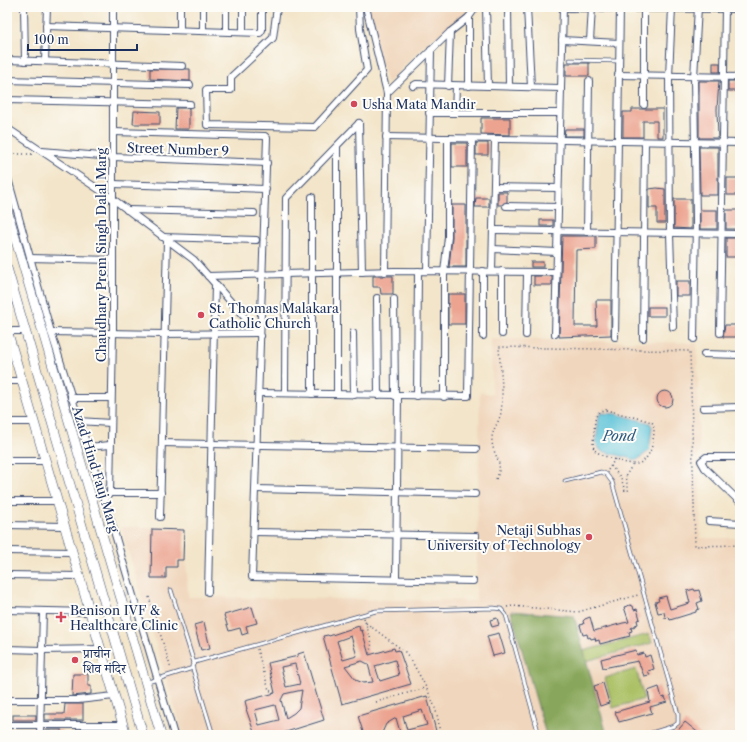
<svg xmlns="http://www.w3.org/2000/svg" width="747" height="742" font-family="'Libre Caslon Text','Noto Serif Devanagari',serif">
	<rect width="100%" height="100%" fill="#fdfcf7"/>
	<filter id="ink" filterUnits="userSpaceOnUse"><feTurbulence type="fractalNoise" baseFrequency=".025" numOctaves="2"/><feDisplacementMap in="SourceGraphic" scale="8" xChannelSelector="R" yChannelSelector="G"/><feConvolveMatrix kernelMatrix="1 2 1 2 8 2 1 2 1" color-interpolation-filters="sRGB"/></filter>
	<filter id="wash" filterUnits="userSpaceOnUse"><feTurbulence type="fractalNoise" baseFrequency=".012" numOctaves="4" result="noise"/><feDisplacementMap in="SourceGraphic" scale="16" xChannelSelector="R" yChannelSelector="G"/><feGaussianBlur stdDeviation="0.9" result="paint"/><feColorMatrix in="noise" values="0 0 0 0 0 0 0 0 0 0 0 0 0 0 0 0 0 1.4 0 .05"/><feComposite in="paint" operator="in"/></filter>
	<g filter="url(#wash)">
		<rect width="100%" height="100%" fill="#f3e5c9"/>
		<g fill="#f0d6bc">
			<polygon points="367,7 474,7 420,49 387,84"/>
			<polygon points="491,339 697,343 701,538 740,538 740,735 183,735 121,527 185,527 188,597 476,601 480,392 492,394"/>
		</g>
		<g fill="#acc166" stroke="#647862">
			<polygon points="649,634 652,643 586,661 583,651"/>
			<polygon points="636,669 644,699 613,708 605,678"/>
		</g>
		<polygon fill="#89a75b" stroke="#526b5c" points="511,611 574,616 607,735 546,735"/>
		<polygon fill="#59c1d7" stroke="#3a789a" points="601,413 617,414 650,423 652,427 649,451 637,460 601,451 596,443 599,416"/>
		<g id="blocks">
			<g fill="#eca491" fill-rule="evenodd">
				<rect x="566" y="63" width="23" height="13"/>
				<rect x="713" y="63" width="7" height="9"/>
				<polygon points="150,69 190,69 190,81 150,79"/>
				<polygon points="699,81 719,81 717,109 718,138 699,138"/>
				<rect x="728" y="81" width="12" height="10"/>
				<polygon points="176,108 189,108 189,129 175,129"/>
				<polygon points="632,109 663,109 663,137 657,137 657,121 643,121 643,137 623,137 623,112 632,112"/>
				<polygon points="134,111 160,112 160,124 133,124"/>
				<polygon points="481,118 510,118 510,135 481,134"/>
				<polygon points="565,129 584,129 584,136 564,136"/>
				<rect x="452" y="143" width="15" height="24"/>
				<rect x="476" y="143" width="12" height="12"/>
				<polygon points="699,147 718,147 718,195 700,195"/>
				<rect x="727" y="178" width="13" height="17"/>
				<polygon points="657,188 665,189 665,223 657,223 657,208 649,208 649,189"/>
				<polygon points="498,192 507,192 507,202 502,205 498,205"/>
				<polygon points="476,198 489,198 489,207 475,207"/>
				<polygon points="674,199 691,199 691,229 674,228"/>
				<polygon points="452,205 466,205 466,267 449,267 452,237"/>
				<rect x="700" y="210" width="17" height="19"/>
				<polygon points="726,210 740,210 738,229 726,229"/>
				<rect x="540" y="220" width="13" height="6"/>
				<polygon points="562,236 596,236 596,249 576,250 575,326 597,326 596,300 611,300 611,335 559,337"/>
				<rect x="726" y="238" width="14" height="19"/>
				<rect x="531" y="262" width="12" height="5"/>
				<polygon points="373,276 393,276 393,294 381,294 380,287 373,287"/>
				<rect x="534" y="276" width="18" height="9"/>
				<rect x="676" y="281" width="14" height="15"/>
				<rect x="448" y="294" width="17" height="30"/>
				<rect x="648" y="307" width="17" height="9"/>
				<polygon points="725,325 740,325 740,337 723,337"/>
				<circle cx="665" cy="399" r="8"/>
				<polygon points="152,529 184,530 183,560 177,560 177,567 166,567 166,578 151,578"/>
				<polygon points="694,589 695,591 699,590 702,601 697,603 699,609 696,610 696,612 670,620 669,617 665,618 664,612 658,613 655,602 659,601 658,598 666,596 670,609 690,603 687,591"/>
				<polygon points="630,605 633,606 634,610 637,609 640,619 637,620 638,624 635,625 635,626 631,628 632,631 629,632 630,636 600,644 599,640 596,641 595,638 591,639 590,637 588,638 587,634 583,635 580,625 584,624 583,621 585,619 590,617 594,631 623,623 629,622 624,607"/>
				<polygon points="252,607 257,623 246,626 248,633 242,635 240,628 229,631 224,615"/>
				<polygon points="497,618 499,625 492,627 490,620"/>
				<polygon points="204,622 210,648 201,650 194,625"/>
				<path d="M359,626L360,631L362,630L369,655L394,648L395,651L399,650L411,684L342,704L323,636L328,635L329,636ZM351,636L357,656L343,660L337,641ZM395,660L399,675L380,681L375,666ZM362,661L368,664L373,682L363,683L356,680L345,666Z"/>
				<polygon points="499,633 505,653 493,656 487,636"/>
				<polygon points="636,650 637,655 644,653 645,657 650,655 654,669 648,671 650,675 644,676 638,661 603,668 601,659"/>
				<path d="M304,652L324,720L283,733L255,735L246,709H247L245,701L275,693L268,663L298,656V654ZM295,664L300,684L286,687L281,667ZM302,690L299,708L294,713L286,718L281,700L284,694ZM275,705L279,720L259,725L255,710Z"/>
				<polygon points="73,674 88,674 88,686 91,686 91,694 72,696"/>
				<polygon points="603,683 609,703 600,706 594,686"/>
				<polygon points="659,687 662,698 665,697 667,702 650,707 652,713 619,722 615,712 650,702 648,691"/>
				<path d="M427,696L437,735H397V733L400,732L396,718L386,724L381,735H364L358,716ZM422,710L427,725L407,730L403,716Z"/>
				<polygon points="65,704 83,704 83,720 45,720 45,714 64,714"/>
				<rect x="13" y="715" width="23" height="5"/>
				<polygon points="685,722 701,735 674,735"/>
				<polygon points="45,730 62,730 62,735 44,735"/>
			</g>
		</g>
	</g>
	<g filter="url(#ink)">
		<use href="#blocks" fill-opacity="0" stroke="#3b4a6e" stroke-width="1"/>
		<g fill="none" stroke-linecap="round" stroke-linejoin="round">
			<g stroke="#3b4a6e" stroke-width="4.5">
				<g id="lane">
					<polyline points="570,60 619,61"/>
					<polyline points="565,481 601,472 606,474 612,482 678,714 678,723 674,726 645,735"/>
					<polyline points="171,590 194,663"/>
					<polyline points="148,682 193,668"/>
					<polyline points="213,735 192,666 195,662 376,611 494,608 501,609 506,615 539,735"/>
				</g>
			</g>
			<g stroke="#3b4a6e" stroke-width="8">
				<g id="street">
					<polyline points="24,7 25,61"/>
					<polyline points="203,7 203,31"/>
					<polyline points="277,7 273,38 231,77 231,90 206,90 207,125 315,127 367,70 360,29 359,7"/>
					<polyline points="366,7 387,93 385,272"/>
					<polyline points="486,7 488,86"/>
					<polyline points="508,7 509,86"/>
					<polyline points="527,7 531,87"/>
					<polyline points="672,7 669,77 670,234 673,327"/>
					<polyline points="563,8 740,9"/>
					<polyline points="46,26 260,33 262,30 262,7"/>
					<polyline points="180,30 180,7"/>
					<polyline points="226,31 226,7"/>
					<polyline points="243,31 243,7"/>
					<polyline points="562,40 619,43"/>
					<polyline points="590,41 592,7"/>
					<polyline points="7,60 182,66"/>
					<polyline points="45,61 47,7"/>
					<polyline points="618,75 740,77"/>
					<polyline points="7,80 190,85"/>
					<polyline points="413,86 416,84 560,88"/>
					<polyline points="448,86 450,32"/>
					<polyline points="469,86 469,17"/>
					<polyline points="387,93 450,32 469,17 476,7"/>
					<polyline points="7,100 190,104"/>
					<polyline points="644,105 644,7"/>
					<polyline points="429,113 559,113"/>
					<polyline points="455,113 456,86"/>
					<polyline points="359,123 362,272"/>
					<polyline points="7,128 113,199 194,260 261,336"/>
					<polyline points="113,132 265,136 267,138 252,577 473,581"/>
					<polyline points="386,137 740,143"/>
					<polyline points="337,147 337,394"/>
					<polyline points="42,151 113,157 267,163"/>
					<polyline points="7,175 51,332 111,521 174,735"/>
					<polyline points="113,184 266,189"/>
					<polyline points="495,187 558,188"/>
					<polyline points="312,197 312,394"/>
					<polyline points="506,206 558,207"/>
					<polyline points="127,210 254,213"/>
					<polyline points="493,230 740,234"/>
					<polyline points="587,232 589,81"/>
					<polyline points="162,237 256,240"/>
					<polyline points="493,249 557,252"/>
					<polyline points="30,258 113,260"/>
					<polyline points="427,271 431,50"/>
					<polyline points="483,271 483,336"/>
					<polyline points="492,271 495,139"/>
					<polyline points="502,271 502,334"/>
					<polyline points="208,276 394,271 556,272"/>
					<polyline points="377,298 378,395"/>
					<polyline points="394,299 395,396"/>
					<polyline points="7,331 25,331"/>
					<polyline points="51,332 164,334 258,333"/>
					<polyline points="353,333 354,395"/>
					<polyline points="720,333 725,7"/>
					<polyline points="555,334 563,7"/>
					<polyline points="526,335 527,273"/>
					<polyline points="615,337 620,7"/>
					<polyline points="643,338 645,142"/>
					<polyline points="694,339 696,221 694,77 698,7"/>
					<polyline points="704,354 740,355"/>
					<polyline points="7,381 22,381"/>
					<polyline points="259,393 468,396 472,139"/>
					<polyline points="285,393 286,198 359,123"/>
					<polyline points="417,396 418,271"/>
					<polyline points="444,397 444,272 448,237 448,138"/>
					<polyline points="71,398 111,398"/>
					<polyline points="703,408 740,407"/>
					<polyline points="78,421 111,423"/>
					<polyline points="7,422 34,422"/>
					<polyline points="162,443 476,449"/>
					<polyline points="87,447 110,445"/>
					<polyline points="740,457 706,457 701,461 705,468 740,502"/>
					<polyline points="7,461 45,461"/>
					<polyline points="256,489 475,494"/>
					<polyline points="110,493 161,493"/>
					<polyline points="7,501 57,501"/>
					<polyline points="104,501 110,493 113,334 113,7"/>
					<polyline points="160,517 167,240"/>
					<polyline points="709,521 740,523"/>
					<polyline points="7,525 64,526"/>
					<polyline points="255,532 476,536"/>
					<polyline points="7,551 72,552"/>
					<polyline points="7,575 79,576"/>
					<polyline points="396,579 398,396"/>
					<polyline points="208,592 215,284"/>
					<polyline points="7,610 89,612"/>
					<polyline points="7,649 42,650 43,611"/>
					<polyline points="7,700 78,700 114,696"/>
					<polyline points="7,725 123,725"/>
					<polyline points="40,735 42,650 101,649"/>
				</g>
			</g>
			<g stroke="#3b4a6e" stroke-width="10">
				<g id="secondary">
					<polyline points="7,210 161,735"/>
					<polyline points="7,268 143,735"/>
					<polyline points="7,330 126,735"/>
				</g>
			</g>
			<g stroke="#3b4a6e" stroke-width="1.5" stroke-dasharray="1 3" stroke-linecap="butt">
				<polyline points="7,154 35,154"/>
				<path d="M606,410L652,422C655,428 654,434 653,440C652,449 647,462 637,464C629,465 598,456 594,449C592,444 594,436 594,431C595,424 594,416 600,411Z"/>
				<polyline points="611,466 621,478 625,491 629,490 625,477 633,464"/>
				<polyline points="608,470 615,459"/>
				<path d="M496,479C505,462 493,457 492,441C491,430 500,422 501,412C504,391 500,368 499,347L690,351L695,546L740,545"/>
				<polyline points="149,597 171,669"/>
				<polyline points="507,607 513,606 578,612 638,595"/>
				<polyline points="364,618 372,643 369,655"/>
				<path d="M366,623L404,651L410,658C422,681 441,708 439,735"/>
				<polyline points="257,649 269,690 274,693"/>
				<polyline points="376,702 425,688"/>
				<polyline points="737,735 740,734"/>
			</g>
			<use href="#lane" stroke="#fff" stroke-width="3"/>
			<use href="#street" stroke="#fff" stroke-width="6"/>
			<use href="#secondary" stroke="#fff" stroke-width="9"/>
		</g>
	</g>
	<g fill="#d1495b" stroke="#fdfcf7" stroke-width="1.5">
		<circle cx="354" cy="104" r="4"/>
		<circle cx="201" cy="315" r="4"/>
		<circle cx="589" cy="537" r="4"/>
		<path d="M59 611h4v4h4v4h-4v4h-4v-4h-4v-4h4z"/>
		<circle cx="75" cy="660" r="4"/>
	</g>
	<g text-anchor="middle" stroke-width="4" stroke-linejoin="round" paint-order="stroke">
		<g font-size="13" fill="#1b2f5e" stroke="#fdfcf7" text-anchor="start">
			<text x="362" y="109">Usha Mata Mandir</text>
			<text x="209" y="313">St. Thomas Malakara<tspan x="209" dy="15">Catholic Church</tspan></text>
			<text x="581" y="535" text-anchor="end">Netaji Subhas<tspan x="581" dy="15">University of Technology</tspan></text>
			<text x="70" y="615">Benison IVF &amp;<tspan x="70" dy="15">Healthcare Clinic</tspan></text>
			<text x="83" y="658">प्राचीन<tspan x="83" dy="15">शिव मंदिर</tspan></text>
		</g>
		<g font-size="13" fill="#1b2f5e" stroke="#fdfcf7">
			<text transform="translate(178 149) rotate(2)" y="5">Street Number 9</text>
			<text transform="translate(101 255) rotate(-90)" y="5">Chaudhary Prem Singh Dalal Marg</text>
			<text transform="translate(96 469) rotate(73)" y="5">Azad Hind Fauj Marg</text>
		</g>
		<g font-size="14" font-style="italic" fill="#2e5b82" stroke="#fdfcf7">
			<text x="619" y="441">Pond</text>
		</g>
	</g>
	<rect width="747" height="742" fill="none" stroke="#fdfcf7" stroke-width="24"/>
	<path d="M28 44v6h109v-6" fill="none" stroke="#1b2f5e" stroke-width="2"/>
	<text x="34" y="44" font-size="12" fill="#1b2f5e" stroke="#fdfcf7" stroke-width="3" paint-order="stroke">100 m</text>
</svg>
